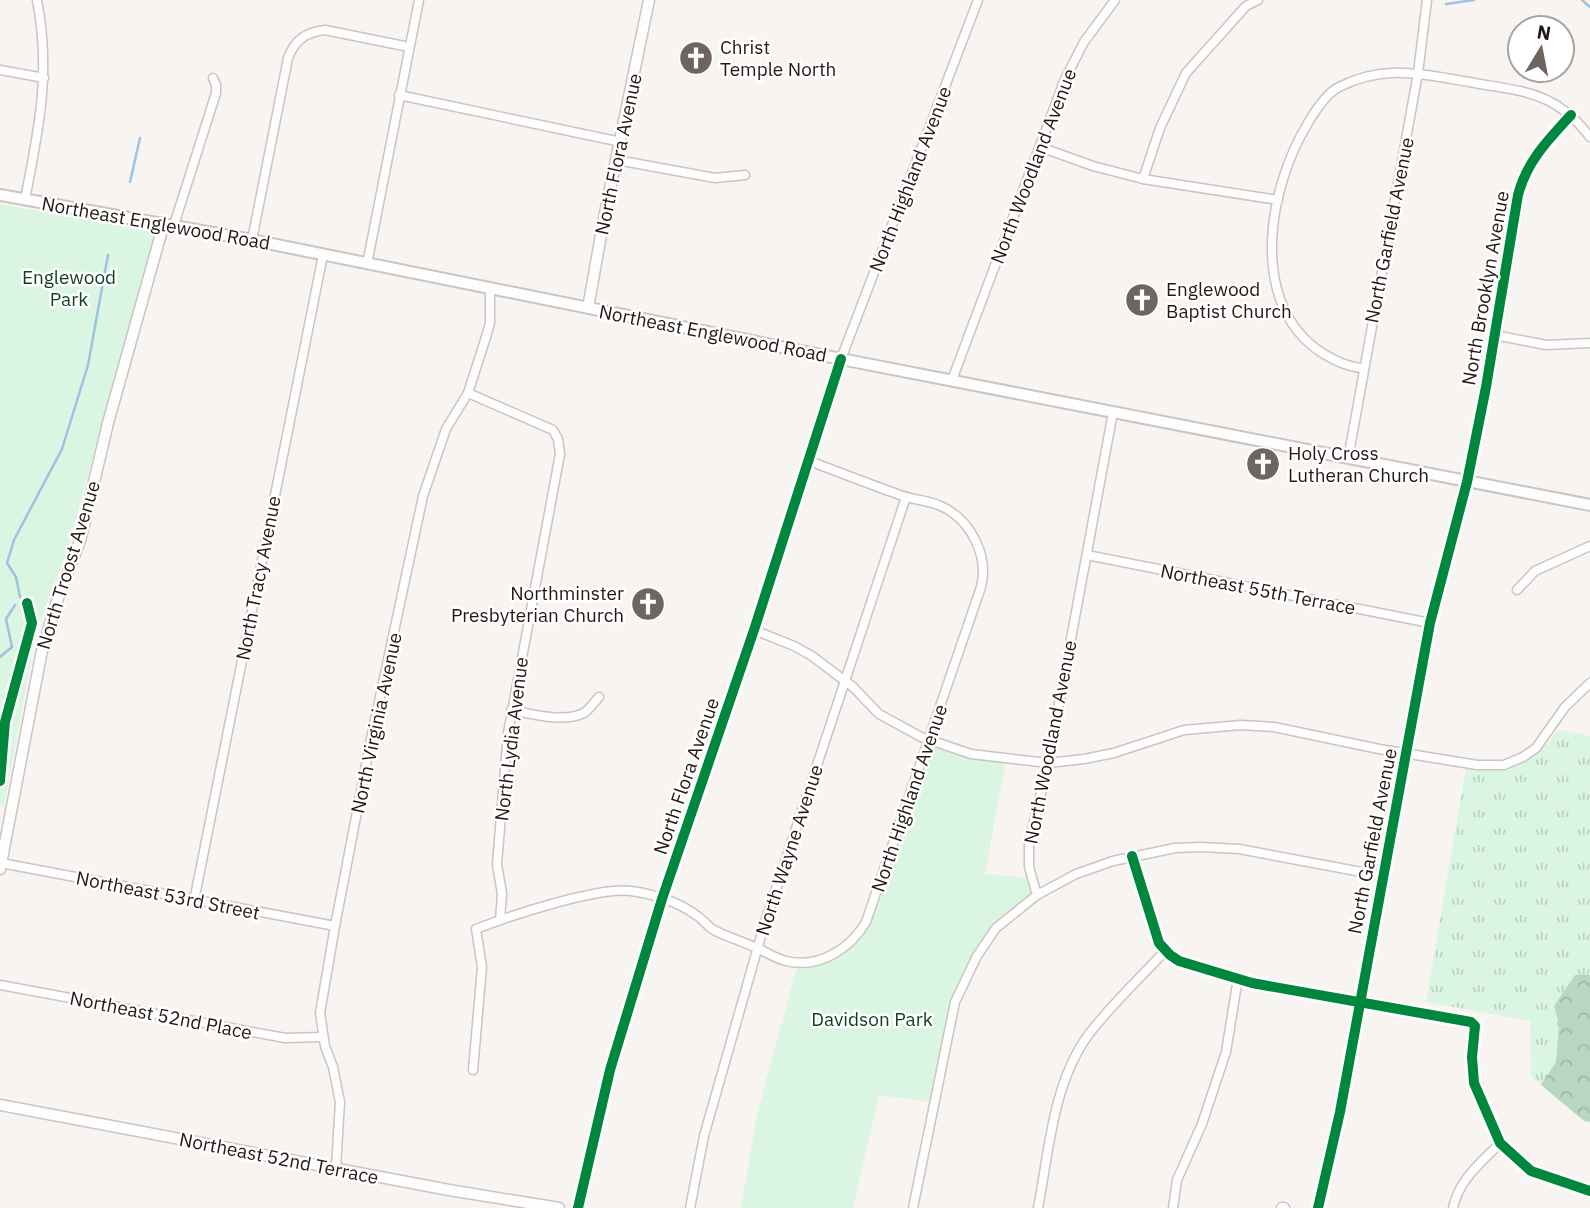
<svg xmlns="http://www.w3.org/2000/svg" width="1590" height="1208" font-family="'IBM Plex Sans',sans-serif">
	<defs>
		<pattern id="grass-tufts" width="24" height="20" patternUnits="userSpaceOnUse" patternTransform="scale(1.75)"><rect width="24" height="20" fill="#daf5e1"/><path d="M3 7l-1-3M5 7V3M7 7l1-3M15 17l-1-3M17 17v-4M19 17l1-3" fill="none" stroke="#bbd1c0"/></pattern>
		<pattern id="forest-crowns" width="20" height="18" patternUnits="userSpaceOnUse" patternTransform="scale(1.75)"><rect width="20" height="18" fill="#b8d7c1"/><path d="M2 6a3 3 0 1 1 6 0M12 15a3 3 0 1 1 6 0" fill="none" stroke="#9eb8a5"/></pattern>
	</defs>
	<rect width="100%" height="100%" fill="#f8f4f2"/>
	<path fill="url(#grass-tufts)" d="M1558,730L1590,736V975H1575L1554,1006L1559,1025L1556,1063L1541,1085L1531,1077L1530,1021L1426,1002L1466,768C1507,772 1534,764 1558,730Z"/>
	<polygon fill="url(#forest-crowns)" points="1575,975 1590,975 1590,1122 1584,1121 1541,1085 1556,1062 1559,1025 1554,1006"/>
	<g fill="#daf5e1">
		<polygon points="0,204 152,232 154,242 66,553 36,633 4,807 0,806"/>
		<polygon points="929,740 1006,759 985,874 1032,878 1037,895 986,941 955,1002 933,1102 879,1095 853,1208 741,1208 757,1114 798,963 819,960 855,939 873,902"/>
	</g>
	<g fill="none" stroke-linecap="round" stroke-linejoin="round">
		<g stroke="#9ec2df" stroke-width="2.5">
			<polyline points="1582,0 1590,7"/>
			<polyline points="1446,4 1474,0"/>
			<polyline points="130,182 140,138"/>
			<polyline points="20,597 16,577 7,563 14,540 62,449 88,365 108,255"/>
			<polyline points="0,657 12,647 6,619 15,605"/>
		</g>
		<g stroke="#cbc4c0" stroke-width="11">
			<g id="minor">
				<polyline points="0,70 44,78"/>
				<polyline points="399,95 621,142"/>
				<polyline points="1040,147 1093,166 1143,179 1278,200"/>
				<polyline points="617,160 715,178 745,175"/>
				<polyline points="1143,179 1160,128 1186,73 1246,6 1258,0"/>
				<path d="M25,199C39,129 51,72 37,0"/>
				<polyline points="174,225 216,93 216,85 213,78"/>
				<path d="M252,240L288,58C295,40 306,32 325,30L409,47"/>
				<polyline points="367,264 419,0"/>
				<polyline points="1495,335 1546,345 1590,343"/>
				<path d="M1363,368C1346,367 1329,358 1315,348C1248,296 1270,185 1308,123C1315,111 1327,93 1339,87C1385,64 1421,74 1469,82C1523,92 1554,90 1590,137"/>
				<polyline points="952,380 1065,79 1084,42 1115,0"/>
				<polyline points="468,393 553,430 558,439 560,454 508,733 497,864 502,894 500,920"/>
				<polyline points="1348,459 1418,73 1427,0"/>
				<polyline points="1467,482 1521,184 1537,153 1571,115"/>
				<polyline points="1087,555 1430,623"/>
				<polyline points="1517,590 1535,571 1590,546"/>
				<polyline points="754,630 794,646 812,656 853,687 879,714 921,737 971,754 1048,763 1084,759 1114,753 1184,730 1241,725 1274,727 1379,749 1477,765 1504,765 1523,757 1536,748 1565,707 1590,683"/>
				<path d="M511,710C531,714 564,723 584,713C589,710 595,701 599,697"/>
				<polyline points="1132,856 1157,937 1170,955 1184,963 1252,983 1359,1001"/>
				<polyline points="1,863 335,926"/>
				<polyline points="1037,895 1029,867 1029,844 1048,763 1113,412"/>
				<polyline points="194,901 323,255"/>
				<polyline points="0,985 285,1038 323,1037"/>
				<path d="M473,1070L482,967L476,929C509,916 597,887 631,891C653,894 678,902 696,915C702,919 707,925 712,929C724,936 739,940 752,946C763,950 774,958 786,961C819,969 850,949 866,922L981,587C989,556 971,520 941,506C928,500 913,500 900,495C869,484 839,472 809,461"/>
				<polyline points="336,1167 340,1102 333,1067 325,1046 320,1013 335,926 371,739 423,496 446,429 468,393 486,337 490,323 490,289"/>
				<polyline points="578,1208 610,1070 662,899 754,630 841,359 978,0"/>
				<polyline points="690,1208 704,1136 765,922 906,497"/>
				<polyline points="913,1208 955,1002 977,956 996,928 1037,895 1076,874 1113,861 1175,848 1201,847 1239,849 1383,876"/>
				<path d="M1038,1208C1049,1151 1053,1082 1089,1034C1111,1005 1140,978 1165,951"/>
				<polyline points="1173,1208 1177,1180 1202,1124 1226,1052 1238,978"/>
				<path d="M1453,1208C1459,1179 1481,1163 1500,1143"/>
			</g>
		</g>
		<g stroke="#cbc4c0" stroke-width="13">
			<g id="tertiary">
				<polyline points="588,308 604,218 649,0"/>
				<polyline points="0,869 42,650 59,595 80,541 108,423 164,223"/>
				<polyline points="1359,1001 1471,1022 1475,1026 1472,1057 1474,1083 1500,1143 1531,1171 1590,1191"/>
				<polyline points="0,1105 449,1190 559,1208"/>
				<polyline points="1282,1208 1284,1208"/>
				<polyline points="1318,1208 1340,1112 1430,623 1467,482"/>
			</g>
		</g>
		<g stroke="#cbc4c0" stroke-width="14">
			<polyline id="secondary" points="0,195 252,240 841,359 1590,505"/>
		</g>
		<use href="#minor" stroke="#fefdfd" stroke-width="8"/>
		<use href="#tertiary" stroke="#fefdfd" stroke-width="10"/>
		<use href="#secondary" stroke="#fefdfd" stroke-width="10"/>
		<g stroke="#fff" stroke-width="15">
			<g id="cycleway">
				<polyline points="0,781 5,722 32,623 27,603"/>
				<polyline points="1132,856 1159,943 1170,955 1179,961 1252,983 1471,1022 1475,1026 1472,1057 1474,1083 1500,1143 1531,1171 1590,1191"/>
				<polyline points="578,1208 610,1070 662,899 754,630 841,359"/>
				<path d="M1318,1208L1340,1112L1430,623L1467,482L1486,387L1518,195C1527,161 1548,140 1571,115"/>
			</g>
		</g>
		<use href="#cycleway" stroke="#00873e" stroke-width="10"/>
	</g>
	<defs>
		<g id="church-disc" transform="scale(1.75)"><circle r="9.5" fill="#6e6561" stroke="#fff"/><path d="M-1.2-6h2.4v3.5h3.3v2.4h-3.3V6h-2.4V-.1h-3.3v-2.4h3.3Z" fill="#fff"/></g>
	</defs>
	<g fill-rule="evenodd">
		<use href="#church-disc" x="696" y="58"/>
		<use href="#church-disc" x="1142" y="300"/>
		<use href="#church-disc" x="1263" y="464"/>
		<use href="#church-disc" x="648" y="604"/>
	</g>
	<g text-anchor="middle" stroke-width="5" stroke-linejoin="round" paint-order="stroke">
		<g font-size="19" fill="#241813" stroke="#fff" text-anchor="start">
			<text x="720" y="54">Christ<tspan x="720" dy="22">Temple North</tspan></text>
			<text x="1166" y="296">Englewood<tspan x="1166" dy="22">Baptist Church</tspan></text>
			<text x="1288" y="460">Holy Cross<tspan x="1288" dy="22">Lutheran Church</tspan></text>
			<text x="624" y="600" text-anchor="end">Northminster<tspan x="624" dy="22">Presbyterian Church</tspan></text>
		</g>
		<g font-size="19" fill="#241813" stroke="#fff">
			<text transform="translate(618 154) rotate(-78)" y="7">North Flora Avenue</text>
			<text transform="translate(1033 166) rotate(-69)" y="7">North Woodland Avenue</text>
			<text transform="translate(910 179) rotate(-69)" y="7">North Highland Avenue</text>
			<text transform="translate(156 223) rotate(10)" y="7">Northeast Englewood Road</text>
			<text transform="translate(1389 230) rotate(-79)" y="7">North Garfield Avenue</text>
			<text transform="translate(1485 288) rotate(-80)" y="7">North Brooklyn Avenue</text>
			<text transform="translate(713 333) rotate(11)" y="7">Northeast Englewood Road</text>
			<text transform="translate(68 565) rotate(-73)" y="7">North Troost Avenue</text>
			<text transform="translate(258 578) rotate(-79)" y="7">North Tracy Avenue</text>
			<text transform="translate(1258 589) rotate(11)" y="7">Northeast 55th Terrace</text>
			<text transform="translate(376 723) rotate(-78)" y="7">North Virginia Avenue</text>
			<text transform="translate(511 739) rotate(-83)" y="7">North Lydia Avenue</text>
			<text transform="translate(1050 742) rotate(-79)" y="7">North Woodland Avenue</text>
			<text transform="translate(686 776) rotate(-71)" y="7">North Flora Avenue</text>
			<text transform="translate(909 798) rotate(-71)" y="7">North Highland Avenue</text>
			<text transform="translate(1372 841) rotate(-79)" y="7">North Garfield Avenue</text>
			<text transform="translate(789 850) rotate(-72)" y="7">North Wayne Avenue</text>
			<text transform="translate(168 895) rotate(11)" y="7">Northeast 53rd Street</text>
			<text transform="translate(161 1015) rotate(11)" y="7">Northeast 52nd Place</text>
			<text transform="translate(279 1158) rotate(11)" y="7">Northeast 52nd Terrace</text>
		</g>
		<g font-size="19" fill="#0f3e25" stroke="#fff">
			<text x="69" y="284">Englewood<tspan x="69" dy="22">Park</tspan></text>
			<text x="872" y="1026">Davidson Park</text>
		</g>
	</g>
	<g transform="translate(1541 49) rotate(10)"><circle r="33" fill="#ffffff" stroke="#a7a3a1" stroke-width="2"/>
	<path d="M0-5L12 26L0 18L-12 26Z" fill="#6e6561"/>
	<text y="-10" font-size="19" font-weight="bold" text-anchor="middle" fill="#241813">N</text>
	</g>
</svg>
